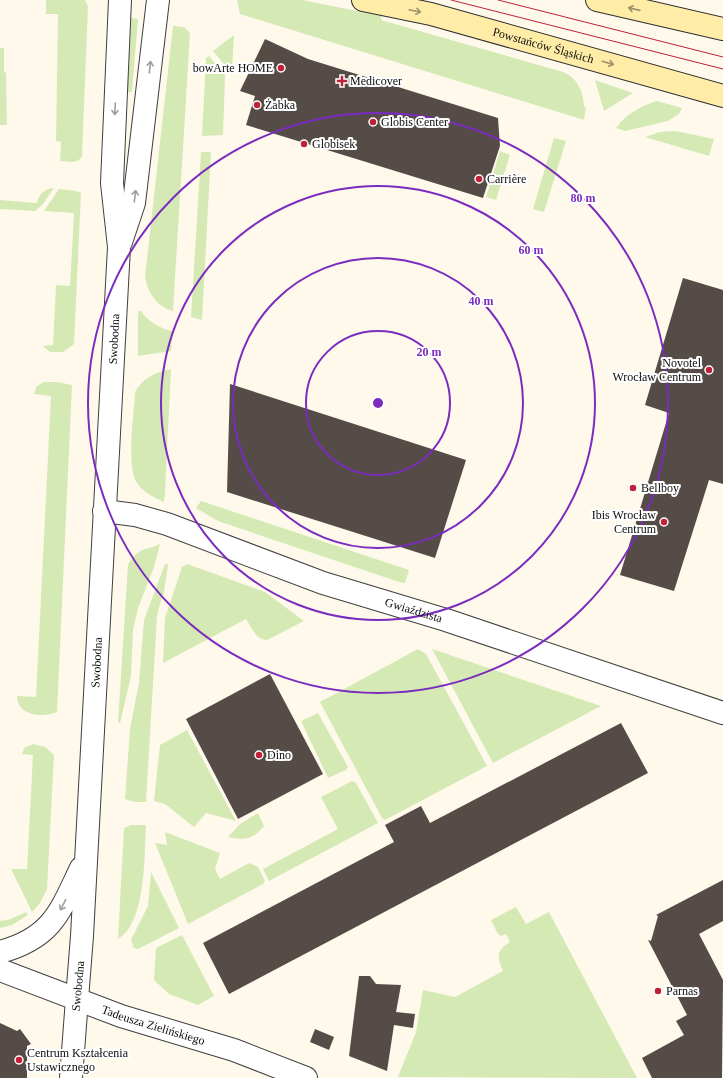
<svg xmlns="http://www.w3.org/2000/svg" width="723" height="1078" font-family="Georgia,serif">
	<rect width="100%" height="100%" fill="#fff9ec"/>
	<g fill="#d5e9b5">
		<path d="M46,0H85L88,6L82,156C77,165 68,161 60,161L61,142L56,141L58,14H46Z"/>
		<path d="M237,0H302L382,16L381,20L563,72C577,77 584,93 584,107H586L584,120L240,14Z"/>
		<polygon points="131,18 138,19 132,92 127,92"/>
		<path d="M173,26L184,27L190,33L173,311C156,307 148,292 145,277Z"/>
		<polygon points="234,35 232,70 229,70 213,51"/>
		<polygon points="0,48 4,48 4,72 6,73 7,125 0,125"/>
		<polygon points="209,56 225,75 223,135 202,136 206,58"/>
		<polygon points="595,80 633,93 604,111"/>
		<path d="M657,101L682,108L679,114L668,121L625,131L616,128C626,114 641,106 657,101Z"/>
		<polygon points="676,131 714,139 709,156 645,137 660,132"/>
		<polygon points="554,138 566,141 544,212 533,209"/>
		<polygon points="500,151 510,155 496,200 486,197"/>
		<polygon points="201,152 211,152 202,320 191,317"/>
		<path d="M54,188L43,204L35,211L0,209V200L37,203C39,194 44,189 54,188Z"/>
		<polygon points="59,189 76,191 81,193 74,344 63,352 50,352 43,346 53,345 56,285 70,286 74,213 44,211"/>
		<path d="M138,311H141C148,322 160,328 172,331L171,351L138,356Z"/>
		<path d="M171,369L165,492L164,502C153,497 140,491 135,479C127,459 134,415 135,392C143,378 155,372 171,369Z"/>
		<path d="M44,382H57L72,385L57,712C43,718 17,716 17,696L36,697L51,396L34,394L37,386Z"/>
		<polygon points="201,501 409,570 405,583 399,582 218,521 196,508"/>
		<path d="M160,544L154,567L138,608L133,630L131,676L120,723L118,722L128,564C142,545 143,552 160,544Z"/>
		<polygon points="165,564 168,564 164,592 159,607 157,617 146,802 135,802 125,799 130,729 139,683 144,620"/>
		<path d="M187,564L265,592L304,621L267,640C255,639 252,628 246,619L163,663L165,618L182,567Z"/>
		<polygon points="418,649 426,654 487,766 385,820 382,818 320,702"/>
		<polygon points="432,649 601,706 493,763"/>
		<polygon points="318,713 348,767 346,770 328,778 301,721"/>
		<polygon points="187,730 236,821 206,813 194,827 165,804 154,801 160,745"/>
		<polygon points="33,744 45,747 54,755 47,889 40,903 32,912 11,869 27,869 33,755 22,754 24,748"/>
		<polygon points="352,781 356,783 378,823 269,881 263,869 338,829 321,797"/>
		<path d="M258,813L264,826C253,839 246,841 228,837L240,824Z"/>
		<path d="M131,825H146C144,854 147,922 118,939L124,828Z"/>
		<polygon points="165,832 220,853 215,869 220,879 249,863 258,867 265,881 263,884 188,924 155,843 167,845"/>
		<polygon points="151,872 179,928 138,949 134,948 131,940 148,906"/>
		<path d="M516,907L526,924L549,912L637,1078L398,1077L416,1032L423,990L455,997L503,971C497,958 496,950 510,942L506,934L501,936L498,934L491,920Z"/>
		<polygon points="26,912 28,915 12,925 0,928 0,921 11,919"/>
		<polygon points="182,935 214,996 198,1005 169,994 154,980 156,948"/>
	</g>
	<g fill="#554c48">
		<polygon points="265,39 308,59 498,118 500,146 483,198 246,125 255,96 240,91"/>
		<polygon points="683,278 723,290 723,484 709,480 674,591 620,575 669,413 645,405"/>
		<polygon points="230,384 466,460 435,558 227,492"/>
		<polygon points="270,674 323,774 238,819 186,719"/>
		<polygon points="621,723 648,773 229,994 203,943 394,842 385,825 421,806 430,823"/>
		<polygon points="723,880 723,921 699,934 723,980 722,1078 652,1078 642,1058 684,1035 676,1021 687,1015 648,940 651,941 658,916 656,915"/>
		<polygon points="359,976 370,976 376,984 401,985 396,1012 415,1014 413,1028 394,1025 387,1071 349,1056"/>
		<polygon points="0,1023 17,1031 20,1029 31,1044 27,1046 27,1078 0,1078"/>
		<polygon points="315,1029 334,1037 329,1050 310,1042"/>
	</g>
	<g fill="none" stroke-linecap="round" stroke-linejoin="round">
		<g stroke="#3f3f3f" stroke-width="24">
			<g id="minor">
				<path id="s1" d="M104,511L135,515L167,524L323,583L446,620L723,713"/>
				<polyline points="71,1078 77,999"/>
			</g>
		</g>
		<g stroke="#3f3f3f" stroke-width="24">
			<g id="tertiary">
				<polyline points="121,242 134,203 158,0"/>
				<path d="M0,952C52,938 60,912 81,868"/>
				<path id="s2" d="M0,970L121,1016L234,1050L306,1078"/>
				<path id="s3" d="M77,999L82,936L119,247L112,183L120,0"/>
			</g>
		</g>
		<g stroke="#2e2e2e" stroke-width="24">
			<g id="secondary">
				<path id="s4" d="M363,0L431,14L723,96"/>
				<polyline points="597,0 723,29"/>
			</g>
		</g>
		<use href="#minor" stroke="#fff" stroke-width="22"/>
		<use href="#tertiary" stroke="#fff" stroke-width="22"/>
		<use href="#secondary" stroke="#ffeda7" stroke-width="22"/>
		<g stroke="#be2239" stroke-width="1">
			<polyline points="451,0 723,69"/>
			<polyline points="498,0 723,57"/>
		</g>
	</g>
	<defs><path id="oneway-shaft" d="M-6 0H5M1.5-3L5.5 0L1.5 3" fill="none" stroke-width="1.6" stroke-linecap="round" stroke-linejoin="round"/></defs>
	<g stroke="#9e9369">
		<use href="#oneway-shaft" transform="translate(634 9) rotate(-167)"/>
		<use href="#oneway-shaft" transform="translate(415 11) rotate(12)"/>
		<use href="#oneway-shaft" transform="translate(608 63) rotate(16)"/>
	</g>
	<g stroke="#9e9e9e">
		<use href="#oneway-shaft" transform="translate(150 67) rotate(-83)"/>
		<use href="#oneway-shaft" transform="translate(115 109) rotate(93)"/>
		<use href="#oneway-shaft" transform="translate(135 196) rotate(-83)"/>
		<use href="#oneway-shaft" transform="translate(63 905) rotate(117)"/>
	</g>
	<g fill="none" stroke="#7b2cbf" stroke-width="2">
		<circle cx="378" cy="403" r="72"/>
		<circle cx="378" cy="403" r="145"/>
		<circle cx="378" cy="403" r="217"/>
		<circle cx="378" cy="403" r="290"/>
	</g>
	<g fill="#be2239" stroke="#fff" stroke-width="1.5">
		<circle cx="281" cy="68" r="4"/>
		<path d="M340 75h4v4h4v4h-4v4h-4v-4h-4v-4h4z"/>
		<circle cx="257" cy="105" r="4"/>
		<circle cx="373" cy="122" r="4"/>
		<circle cx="304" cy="144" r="4"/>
		<circle cx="479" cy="179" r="4"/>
		<circle cx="709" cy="370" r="4"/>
		<circle cx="633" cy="488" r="4"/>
		<circle cx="664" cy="522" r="4"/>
		<circle cx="259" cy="755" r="4"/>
		<circle cx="658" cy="991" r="4"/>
		<circle cx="19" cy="1060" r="4"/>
	</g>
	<g text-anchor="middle" stroke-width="4" stroke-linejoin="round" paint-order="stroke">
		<g font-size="12" fill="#0c0c0c" stroke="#fff">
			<text dy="4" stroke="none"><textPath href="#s4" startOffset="186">Powstańców Śląskich</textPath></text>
			<text dy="4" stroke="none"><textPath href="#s3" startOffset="661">Swobodna</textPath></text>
			<text dy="4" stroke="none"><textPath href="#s1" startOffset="326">Gwiaździsta</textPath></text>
			<text dy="4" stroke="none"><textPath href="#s3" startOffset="337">Swobodna</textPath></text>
			<text transform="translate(78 986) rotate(-85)" y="4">Swobodna</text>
			<text dy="4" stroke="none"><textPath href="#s2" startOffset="163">Tadeusza Zielińskiego</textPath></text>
		</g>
		<g font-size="12" fill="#0c0c0c" stroke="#fff" text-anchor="start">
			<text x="273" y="72" text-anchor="end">bowArte HOME</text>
			<text x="350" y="85">Medicover</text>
			<text x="265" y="109">Żabka</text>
			<text x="381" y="126">Globis Center</text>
			<text x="312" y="148">Globisek</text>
			<text x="487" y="183">Carrière</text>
			<text x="701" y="367" text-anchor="end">Novotel<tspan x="701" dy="14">Wrocław Centrum</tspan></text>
			<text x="641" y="492">Bellboy</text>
			<text x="656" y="519" text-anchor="end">Ibis Wrocław<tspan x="656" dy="14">Centrum</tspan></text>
			<text x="267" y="759">Dino</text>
			<text x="666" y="995">Parnas</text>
			<text x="27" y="1057">Centrum Kształcenia<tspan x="27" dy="14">Ustawicznego</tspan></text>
		</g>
	</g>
	<circle cx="378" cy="403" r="6" fill="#7b2cbf" stroke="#fff" stroke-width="2"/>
	<g font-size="12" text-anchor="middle" font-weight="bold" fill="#7b2cbf" stroke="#fff" stroke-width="4" stroke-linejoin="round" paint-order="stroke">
		<text x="583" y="202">80 m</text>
		<text x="531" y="254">60 m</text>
		<text x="481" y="305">40 m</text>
		<text x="429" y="356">20 m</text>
	</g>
</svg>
